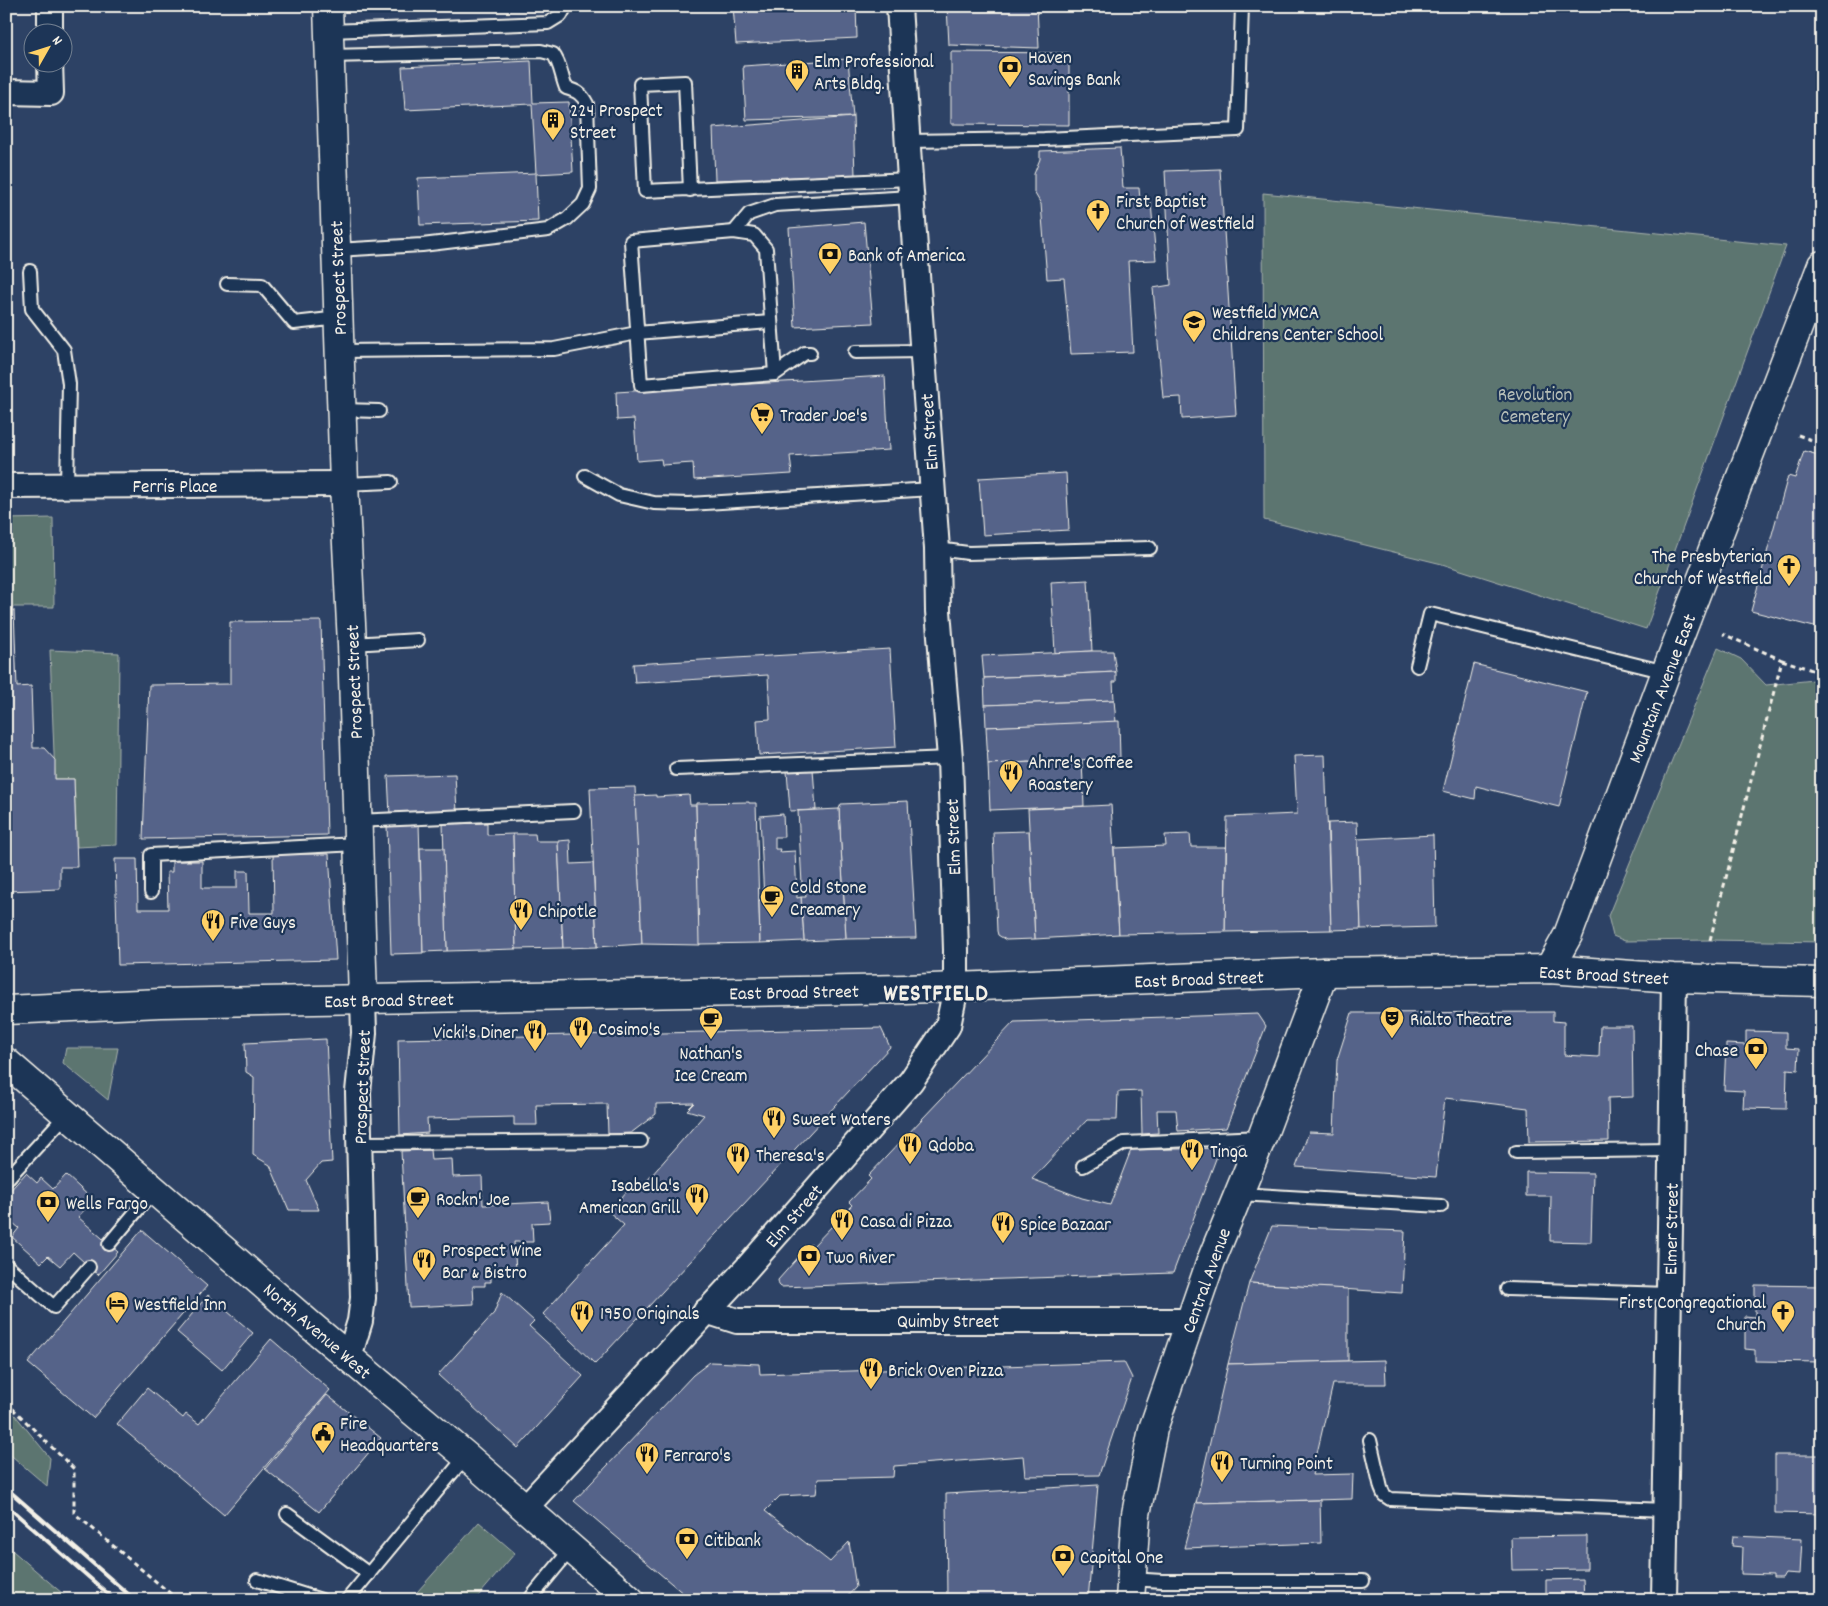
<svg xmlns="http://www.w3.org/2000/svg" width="1828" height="1606" font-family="Dekko,sans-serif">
	<rect width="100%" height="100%" fill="#2d4265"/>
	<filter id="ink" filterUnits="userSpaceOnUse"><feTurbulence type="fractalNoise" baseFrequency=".02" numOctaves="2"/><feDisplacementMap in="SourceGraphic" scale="10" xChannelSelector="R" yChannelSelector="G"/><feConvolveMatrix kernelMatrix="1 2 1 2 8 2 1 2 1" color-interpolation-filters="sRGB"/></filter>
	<g filter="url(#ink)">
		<g fill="#5c7470" stroke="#a8b2ac">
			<polygon points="1263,193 1786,246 1646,629 1442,564 1264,520"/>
			<polygon points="53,518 54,607 6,607 6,519"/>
			<polygon points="1718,648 1741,659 1766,685 1814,680 1822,689 1822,942 1711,940 1625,941 1613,936 1608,916"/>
			<polygon points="50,650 119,653 117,845 77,847 74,779 55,779"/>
			<polygon points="66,1048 118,1048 108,1100 63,1063"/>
			<polygon points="6,1404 50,1458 47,1486 6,1451"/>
			<polygon points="479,1522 515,1553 475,1600 410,1600"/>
			<polygon points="6,1545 70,1600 6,1600"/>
		</g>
		<g fill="#556389" stroke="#f4f1e8">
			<polygon points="733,6 856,6 857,38 736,44"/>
			<polygon points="947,6 1037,6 1039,48 949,45"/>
			<polygon points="951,52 1069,53 1069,125 951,124"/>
			<polygon points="848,59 853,117 746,120 743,66"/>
			<polygon points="531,61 533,103 569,102 573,172 536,174 538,221 420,225 418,178 536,173 532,104 405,110 402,67"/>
			<polygon points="853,117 855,175 715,180 713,128"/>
			<polygon points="1120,148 1123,188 1139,188 1140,200 1151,203 1156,260 1128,261 1133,352 1071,354 1064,278 1047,279 1041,204 1034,192 1034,174 1040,159 1040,151"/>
			<polygon points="1220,169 1236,415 1182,419 1181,397 1163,398 1153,288 1171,285 1165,171"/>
			<polygon points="864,222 873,323 795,327 789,228"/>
			<polygon points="885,376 889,450 790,456 792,474 694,480 693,463 662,465 661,459 637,461 634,419 617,420 616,392"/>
			<polygon points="1804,451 1822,456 1822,629 1751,611 1788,476 1795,478"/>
			<polygon points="1066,473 1069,530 983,535 979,478"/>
			<polygon points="1088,580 1092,651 1055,653 1051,582"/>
			<polygon points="14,610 17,687 31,686 33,748 44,748 55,760 55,779 74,779 77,867 60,867 60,889 6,891 6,611"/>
			<polygon points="321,621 327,835 143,839 149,685 230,684 230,622"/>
			<polygon points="890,649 896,747 759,755 757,720 770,719 768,675 635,683 633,664"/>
			<polygon points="1092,651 1113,651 1116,672 984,678 982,656"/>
			<polygon points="1474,664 1587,692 1559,807 1476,786 1475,799 1443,791"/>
			<polygon points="1116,672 1116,682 1113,682 1114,700 985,705 984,678"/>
			<polygon points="1114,700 1116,722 986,727 985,705"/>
			<polygon points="1119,721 1120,758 988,764 986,727"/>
			<polygon points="1325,755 1331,930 1225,932 1227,817 1297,814 1294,756"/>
			<polygon points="1082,760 1084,806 990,810 988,764"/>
			<polygon points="813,769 816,810 790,811 787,771"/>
			<polygon points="455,774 457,812 390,815 388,776"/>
			<polygon points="635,787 642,944 597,947 590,788"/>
			<polygon points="656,795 656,797 689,795 690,805 696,805 700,945 642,944 635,796"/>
			<polygon points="908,801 916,938 846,939 839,809 841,804"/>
			<polygon points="749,802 749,803 756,803 760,943 699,944 696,803"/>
			<polygon points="1111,805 1119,934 1035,939 1028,809"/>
			<polygon points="839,809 846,939 804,941 801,897 806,897 805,883 802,884 798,811"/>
			<polygon points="783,814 784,837 775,837 775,849 780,849 779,852 795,851 797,898 801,897 804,941 760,943 759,900 764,900 760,816"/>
			<polygon points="1357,822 1361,929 1331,930 1328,823"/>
			<polygon points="487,823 487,835 513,834 516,949 447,951 443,824"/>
			<polygon points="419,824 423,953 391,954 387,825"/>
			<polygon points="1029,831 1035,939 1006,940 998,935 997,931 993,832"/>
			<polygon points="513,834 535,834 536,841 558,841 563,948 516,949"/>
			<polygon points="1190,834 1191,847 1226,847 1225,932 1119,934 1114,848 1166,846 1165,835"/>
			<polygon points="1433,835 1435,927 1361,929 1358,839"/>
			<polygon points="570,840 571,864 593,863 597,947 563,948 558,841"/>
			<polygon points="420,848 444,848 447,951 423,952"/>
			<polygon points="273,854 329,854 336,960 118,965 115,859 137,859 138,909 168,909 167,872 172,872 172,861 202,861 202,888 237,888 237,871 248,871 249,913 274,913"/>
			<polygon points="1553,1012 1553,1021 1564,1022 1564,1055 1599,1057 1600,1026 1632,1026 1633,1097 1608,1098 1609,1141 1529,1142 1528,1108 1445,1098 1436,1177 1296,1167 1309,1132 1334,1133 1337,1060 1352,1013"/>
			<polygon points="1258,1014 1266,1026 1226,1128 1178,1131 1176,1110 1157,1110 1158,1133 1142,1134 1141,1091 1118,1092 1117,1120 1087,1120 1032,1179 1082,1198 1110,1205 1131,1150 1220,1148 1173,1273 781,1287 779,1285 778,1280 810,1244 813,1246 852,1205 849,1202 871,1179 868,1176 1014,1022"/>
			<polygon points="881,1028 890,1047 595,1364 543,1314 624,1225 609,1212 633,1184 645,1183 704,1115 687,1110 694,1103 656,1104 656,1114 631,1133 608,1134 607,1104 536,1105 537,1125 514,1125 514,1117 427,1119 428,1133 400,1135 398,1039"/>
			<polygon points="1746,1031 1786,1032 1786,1048 1799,1049 1798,1070 1787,1069 1786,1109 1743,1108 1744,1091 1724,1090 1726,1044 1746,1045"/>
			<polygon points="326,1039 332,1162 321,1163 306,1180 319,1210 289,1210 270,1165 253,1155 254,1077 246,1072 245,1043"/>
			<polygon points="430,1150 431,1160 452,1159 453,1177 482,1176 483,1205 548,1202 550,1222 532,1223 533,1242 514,1242 516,1270 491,1271 491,1282 485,1282 485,1286 473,1286 474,1304 409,1307 401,1151"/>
			<polygon points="1526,1172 1593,1173 1591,1242 1550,1241 1551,1196 1526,1196"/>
			<polygon points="26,1173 37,1183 41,1178 53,1189 66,1175 93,1200 78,1217 118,1252 98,1275 73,1252 60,1266 48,1256 41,1263 12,1237 19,1228 6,1217 6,1195"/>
			<polygon points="1272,1226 1405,1231 1402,1293 1249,1283"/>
			<polygon points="142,1230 207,1286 93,1418 28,1363"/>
			<polygon points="1249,1283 1348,1289 1348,1361 1228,1364"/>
			<polygon points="1755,1285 1822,1286 1822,1362 1755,1361 1755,1350 1745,1349 1745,1316 1755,1317"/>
			<polygon points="502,1292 534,1321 529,1326 583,1376 518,1448 438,1375 494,1313"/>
			<polygon points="208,1295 253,1333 222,1370 177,1332"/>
			<polygon points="271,1339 330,1390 224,1515 117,1424 147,1388 183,1418 186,1414 199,1424"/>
			<polygon points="1385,1360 1386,1384 1333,1384 1312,1475 1353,1474 1352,1499 1196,1503 1228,1364"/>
			<polygon points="710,1362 759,1364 760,1374 1124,1362 1132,1378 1099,1475 1025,1476 1023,1456 894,1466 893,1477 818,1479 816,1494 780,1496 765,1511 830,1562 849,1542 856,1587 845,1599 691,1600 574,1501 693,1375"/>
			<polygon points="327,1395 381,1438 319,1512 265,1469"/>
			<polygon points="1775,1455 1822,1455 1822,1514 1775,1513"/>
			<polygon points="1098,1485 1088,1600 947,1600 946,1494"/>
			<polygon points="1320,1500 1321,1543 1184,1548 1196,1503"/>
			<polygon points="1587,1536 1587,1569 1512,1570 1511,1537"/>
			<polygon points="1733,1536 1802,1539 1800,1574 1785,1573 1782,1578 1773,1578 1773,1575 1741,1574 1742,1547 1732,1546"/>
			<polygon points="1583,1579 1584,1600 1546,1600 1546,1580"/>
		</g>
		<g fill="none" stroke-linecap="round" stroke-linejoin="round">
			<g stroke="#f4f1e8" stroke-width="16">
				<g id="lane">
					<polyline points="329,31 548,23 561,15 566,6"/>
					<path d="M330,56L541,51L553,54C561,64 561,76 566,88C577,91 582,94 587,104L590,189L583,204L567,219L548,230L422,245L336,250"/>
					<polyline points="907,141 1044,139 1238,130 1242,6"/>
					<polyline points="690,190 685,82 640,84 645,191 910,179"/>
					<polyline points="734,232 749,214 775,205 911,197"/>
					<polyline points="30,271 32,309 64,350 69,384 67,485"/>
					<polyline points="227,284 262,285 294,323 339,318"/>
					<polyline points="340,351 554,349 637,333 770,322"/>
					<polyline points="855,352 922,351"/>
					<polyline points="775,374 766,249 754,235 734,232 631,241 641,385 775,374 805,353 810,353"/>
					<polyline points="342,410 379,411"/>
					<polyline points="585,476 619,495 654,503 689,504 932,489"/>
					<polyline points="344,484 391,482"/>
					<polyline points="937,549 968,553 1150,548"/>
					<polyline points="352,644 418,640"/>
					<polyline points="1417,666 1430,614 1666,672"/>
					<polyline points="676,769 950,758"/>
					<polyline points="356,821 574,811"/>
					<polyline points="151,892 151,855 357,844"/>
					<polyline points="359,1143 641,1141"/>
					<polyline points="1516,1152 1671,1150"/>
					<polyline points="1083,1166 1124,1143 1262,1137"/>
					<polyline points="6,1180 67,1114"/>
					<polyline points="1239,1194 1441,1206"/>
					<polyline points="109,1244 155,1189"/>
					<polyline points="6,1265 54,1307 89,1267"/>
					<polyline points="1507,1289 1669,1294"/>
					<polyline points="1370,1440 1381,1488 1384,1495 1390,1499 1665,1510"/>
					<polyline points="287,1514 369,1574"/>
					<polyline points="1131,1579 1162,1581 1363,1581"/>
					<polyline points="257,1580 321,1600"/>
					<polyline points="347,1600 466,1456"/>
					<polyline points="529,1600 571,1549"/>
				</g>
			</g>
			<g stroke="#f4f1e8" stroke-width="28">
				<g id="street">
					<polyline points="50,6 50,32"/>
					<polyline points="6,92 51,93 50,62"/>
					<polyline points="6,486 344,484"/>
					<polyline points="706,1311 737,1321 1190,1321"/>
					<polyline points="349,1357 360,1321 363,1298 358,1092 364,1033 363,999"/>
					<polyline points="525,1508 747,1268 911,1081 948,1026 956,987 956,950 950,758 938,611 937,549 910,179 899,6"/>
					<polyline points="1664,1600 1674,978"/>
				</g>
			</g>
			<g stroke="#f4f1e8" stroke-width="31">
				<g id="secondary">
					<polyline points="328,6 344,484 352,644 363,999"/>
					<polyline points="1549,969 1568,935 1666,672 1822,265"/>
					<polyline points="6,1010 161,1003 906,989 1324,972 1549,969 1674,978 1822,982"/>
					<polyline points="6,1062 309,1324 466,1456 630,1600"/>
					<polyline points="1130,1600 1136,1514 1153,1429 1211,1261 1262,1137 1324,972"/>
				</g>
			</g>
			<g stroke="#f4f1e8" stroke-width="3" stroke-dasharray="5 4" stroke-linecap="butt">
				<polyline points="1798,435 1822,444"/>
				<polyline points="1782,660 1818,672 1822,677"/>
				<polyline points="1818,672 1822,667"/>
				<polyline points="1710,940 1782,660 1723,634"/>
				<polyline points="6,1107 8,1105"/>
				<polyline points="6,1402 74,1469 74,1513 178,1600"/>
			</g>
			<use href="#lane" stroke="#1d3557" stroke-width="12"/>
			<use href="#street" stroke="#1d3557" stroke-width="24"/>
			<use href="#secondary" stroke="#1d3557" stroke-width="28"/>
			<g stroke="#f4f1e8" stroke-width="4">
				<polyline points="6,1488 135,1600"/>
				<polyline points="6,1505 115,1600"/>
			</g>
		</g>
	</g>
	<defs>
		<g id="bank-pin" transform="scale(1.25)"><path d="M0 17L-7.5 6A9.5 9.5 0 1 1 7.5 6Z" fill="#ffd166" stroke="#1d3557"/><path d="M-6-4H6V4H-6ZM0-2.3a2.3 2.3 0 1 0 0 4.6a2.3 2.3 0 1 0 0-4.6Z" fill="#111"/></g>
		<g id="building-pin" transform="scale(1.25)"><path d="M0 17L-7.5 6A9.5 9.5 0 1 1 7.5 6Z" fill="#ffd166" stroke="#1d3557"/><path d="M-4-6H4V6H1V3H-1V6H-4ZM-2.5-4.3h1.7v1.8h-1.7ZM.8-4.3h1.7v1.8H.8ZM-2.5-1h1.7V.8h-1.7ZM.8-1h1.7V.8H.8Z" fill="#111"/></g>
		<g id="church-pin" transform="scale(1.25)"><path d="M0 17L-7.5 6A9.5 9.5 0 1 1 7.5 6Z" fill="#ffd166" stroke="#1d3557"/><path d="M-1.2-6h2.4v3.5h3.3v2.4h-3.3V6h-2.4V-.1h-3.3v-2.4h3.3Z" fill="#111"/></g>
		<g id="school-pin" transform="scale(1.25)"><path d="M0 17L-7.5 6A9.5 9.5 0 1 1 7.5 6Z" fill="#ffd166" stroke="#1d3557"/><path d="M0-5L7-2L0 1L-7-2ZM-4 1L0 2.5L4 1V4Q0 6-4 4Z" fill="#111"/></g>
		<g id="supermarket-pin" transform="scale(1.25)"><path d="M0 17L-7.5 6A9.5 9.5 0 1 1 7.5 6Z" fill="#ffd166" stroke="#1d3557"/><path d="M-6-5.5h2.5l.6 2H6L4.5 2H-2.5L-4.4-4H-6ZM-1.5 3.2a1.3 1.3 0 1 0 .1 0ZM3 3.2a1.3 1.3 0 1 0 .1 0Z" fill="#111"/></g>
		<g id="restaurant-pin" transform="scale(1.25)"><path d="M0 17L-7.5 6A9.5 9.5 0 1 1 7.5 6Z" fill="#ffd166" stroke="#1d3557"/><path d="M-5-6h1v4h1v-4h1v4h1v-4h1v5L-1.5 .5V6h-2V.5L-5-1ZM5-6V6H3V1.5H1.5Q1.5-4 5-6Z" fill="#111"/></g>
		<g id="cafe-pin" transform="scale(1.25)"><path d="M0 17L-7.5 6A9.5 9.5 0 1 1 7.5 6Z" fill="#ffd166" stroke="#1d3557"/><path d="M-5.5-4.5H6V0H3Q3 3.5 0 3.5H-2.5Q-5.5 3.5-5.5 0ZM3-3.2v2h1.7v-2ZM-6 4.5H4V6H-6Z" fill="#111"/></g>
		<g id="theatre-pin" transform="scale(1.25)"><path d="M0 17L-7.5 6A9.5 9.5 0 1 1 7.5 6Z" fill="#ffd166" stroke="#1d3557"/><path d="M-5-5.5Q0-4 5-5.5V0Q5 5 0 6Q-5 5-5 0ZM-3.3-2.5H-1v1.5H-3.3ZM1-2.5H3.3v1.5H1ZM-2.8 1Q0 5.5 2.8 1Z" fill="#111"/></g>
		<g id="hotel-pin" transform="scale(1.25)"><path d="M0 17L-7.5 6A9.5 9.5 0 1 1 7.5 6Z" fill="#ffd166" stroke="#1d3557"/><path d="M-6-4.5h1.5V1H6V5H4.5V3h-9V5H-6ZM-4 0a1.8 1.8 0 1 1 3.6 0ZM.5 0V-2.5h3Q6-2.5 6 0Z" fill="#111"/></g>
		<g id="civic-pin" transform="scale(1.25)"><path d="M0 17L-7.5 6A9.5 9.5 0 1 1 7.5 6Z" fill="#ffd166" stroke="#1d3557"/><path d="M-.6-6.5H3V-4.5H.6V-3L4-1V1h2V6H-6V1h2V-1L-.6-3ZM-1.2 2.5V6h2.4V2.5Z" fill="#111"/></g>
	</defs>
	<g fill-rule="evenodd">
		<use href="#bank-pin" x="1010" y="67"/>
		<use href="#building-pin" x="797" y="71"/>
		<use href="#building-pin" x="553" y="120"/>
		<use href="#church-pin" x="1098" y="211"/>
		<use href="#bank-pin" x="830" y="254"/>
		<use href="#school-pin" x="1194" y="322"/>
		<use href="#supermarket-pin" x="762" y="414"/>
		<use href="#church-pin" x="1789" y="566"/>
		<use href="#restaurant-pin" x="1011" y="772"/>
		<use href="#cafe-pin" x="772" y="897"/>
		<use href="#restaurant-pin" x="521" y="910"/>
		<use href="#restaurant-pin" x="213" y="921"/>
		<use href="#theatre-pin" x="1392" y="1018"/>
		<use href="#cafe-pin" x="711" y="1019"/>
		<use href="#restaurant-pin" x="581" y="1028"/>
		<use href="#restaurant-pin" x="535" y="1031"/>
		<use href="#bank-pin" x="1756" y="1049"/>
		<use href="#restaurant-pin" x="774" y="1118"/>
		<use href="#restaurant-pin" x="910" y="1144"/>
		<use href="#restaurant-pin" x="1192" y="1150"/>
		<use href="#restaurant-pin" x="738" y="1154"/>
		<use href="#restaurant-pin" x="697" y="1195"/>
		<use href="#cafe-pin" x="418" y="1198"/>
		<use href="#bank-pin" x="48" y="1202"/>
		<use href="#restaurant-pin" x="842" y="1220"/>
		<use href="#restaurant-pin" x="1003" y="1223"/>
		<use href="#bank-pin" x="809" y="1256"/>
		<use href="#restaurant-pin" x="424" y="1260"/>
		<use href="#hotel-pin" x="117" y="1303"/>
		<use href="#restaurant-pin" x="582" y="1312"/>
		<use href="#church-pin" x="1783" y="1312"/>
		<use href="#restaurant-pin" x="871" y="1369"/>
		<use href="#civic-pin" x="323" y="1433"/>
		<use href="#restaurant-pin" x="647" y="1454"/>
		<use href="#restaurant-pin" x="1222" y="1462"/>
		<use href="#bank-pin" x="687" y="1539"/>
		<use href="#bank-pin" x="1063" y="1556"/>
	</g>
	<g text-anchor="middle" stroke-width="4.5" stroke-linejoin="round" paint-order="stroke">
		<g font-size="19" fill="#f4f1e8" stroke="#1d3557" text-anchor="start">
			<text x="1028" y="63">Haven<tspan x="1028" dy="22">Savings Bank</tspan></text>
			<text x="814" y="67">Elm Professional<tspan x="814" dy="22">Arts Bldg.</tspan></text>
			<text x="570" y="116">224 Prospect<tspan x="570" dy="22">Street</tspan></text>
			<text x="1116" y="207">First Baptist<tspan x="1116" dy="22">Church of Westfield</tspan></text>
			<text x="848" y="261">Bank of America</text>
			<text x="1212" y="318">Westfield YMCA<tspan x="1212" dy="22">Childrens Center School</tspan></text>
			<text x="780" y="421">Trader Joe's</text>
			<text x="1772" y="562" text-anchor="end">The Presbyterian<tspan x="1772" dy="22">Church of Westfield</tspan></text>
			<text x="1028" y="768">Ahrre's Coffee<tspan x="1028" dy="22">Roastery</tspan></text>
			<text x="790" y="893">Cold Stone<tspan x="790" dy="22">Creamery</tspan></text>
			<text x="538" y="917">Chipotle</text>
			<text x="230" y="928">Five Guys</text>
			<text x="1410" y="1025">Rialto Theatre</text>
			<text x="598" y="1035">Cosimo's</text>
			<text x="518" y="1038" text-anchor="end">Vicki's Diner</text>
			<text x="1738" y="1056" text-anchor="end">Chase</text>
			<text x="711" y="1059" text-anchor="middle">Nathan's<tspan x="711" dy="22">Ice Cream</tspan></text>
			<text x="792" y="1125">Sweet Waters</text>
			<text x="928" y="1151">Qdoba</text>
			<text x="1210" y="1157">Tinga</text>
			<text x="756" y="1161">Theresa's</text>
			<text x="680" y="1191" text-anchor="end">Isabella's<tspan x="680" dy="22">American Grill</tspan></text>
			<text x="436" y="1205">Rockn' Joe</text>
			<text x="66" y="1209">Wells Fargo</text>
			<text x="860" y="1227">Casa di Pizza</text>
			<text x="1020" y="1230">Spice Bazaar</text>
			<text x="442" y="1256">Prospect Wine<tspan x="442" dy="22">Bar &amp; Bistro</tspan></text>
			<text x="826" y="1263">Two River</text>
			<text x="1766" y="1308" text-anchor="end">First Congregational<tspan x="1766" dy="22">Church</tspan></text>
			<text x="134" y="1310">Westfield Inn</text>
			<text x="600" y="1319">1950 Originals</text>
			<text x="888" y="1376">Brick Oven Pizza</text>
			<text x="340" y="1429">Fire<tspan x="340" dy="22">Headquarters</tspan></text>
			<text x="664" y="1461">Ferraro's</text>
			<text x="1240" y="1469">Turning Point</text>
			<text x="704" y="1546">Citibank</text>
			<text x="1080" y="1563">Capital One</text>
		</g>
		<g font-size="19" fill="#f4f1e8" stroke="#1d3557">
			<text transform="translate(337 278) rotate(-92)" y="7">Prospect Street</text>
			<text transform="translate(928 432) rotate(-94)" y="7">Elm Street</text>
			<text x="175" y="492">Ferris Place</text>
			<text transform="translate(353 682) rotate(-92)" y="7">Prospect Street</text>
			<text transform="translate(1661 688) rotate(-69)" y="7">Mountain Avenue East</text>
			<text transform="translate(952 837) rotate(-92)" y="7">Elm Street</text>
			<text transform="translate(1604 974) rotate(3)" y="7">East Broad Street</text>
			<text transform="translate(1199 978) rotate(-2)" y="7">East Broad Street</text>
			<text transform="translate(794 991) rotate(-1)" y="7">East Broad Street</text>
			<text transform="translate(389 999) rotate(-1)" y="7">East Broad Street</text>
			<text transform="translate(361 1087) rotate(-88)" y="7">Prospect Street</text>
			<text transform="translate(793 1215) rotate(-49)" y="7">Elm Street</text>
			<text transform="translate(1670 1229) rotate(-89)" y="7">Elmer Street</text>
			<text transform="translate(1205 1280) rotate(-70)" y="7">Central Avenue</text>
			<text x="948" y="1327">Quimby Street</text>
			<text transform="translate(318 1330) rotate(41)" y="7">North Avenue West</text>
		</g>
		<g font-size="19" fill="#b7bfb8" stroke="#1d3557">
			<text x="1535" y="400">Revolution<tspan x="1535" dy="22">Cemetery</tspan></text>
		</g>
		<g font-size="24" font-weight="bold" letter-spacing="1" fill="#f4f1e8" stroke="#1d3557">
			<text x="936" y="1000">WESTFIELD</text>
		</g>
	</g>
	<rect width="1828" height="1606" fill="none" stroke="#1d3557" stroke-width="25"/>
	<rect x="12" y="12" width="1803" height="1581" fill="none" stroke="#f4f1e8" stroke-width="2" filter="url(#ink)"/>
	<g transform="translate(48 48) rotate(51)"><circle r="24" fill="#1d3557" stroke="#738091"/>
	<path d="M0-4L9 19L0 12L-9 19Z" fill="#ffd166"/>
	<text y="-8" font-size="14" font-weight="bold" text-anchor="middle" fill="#f4f1e8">N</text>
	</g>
</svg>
